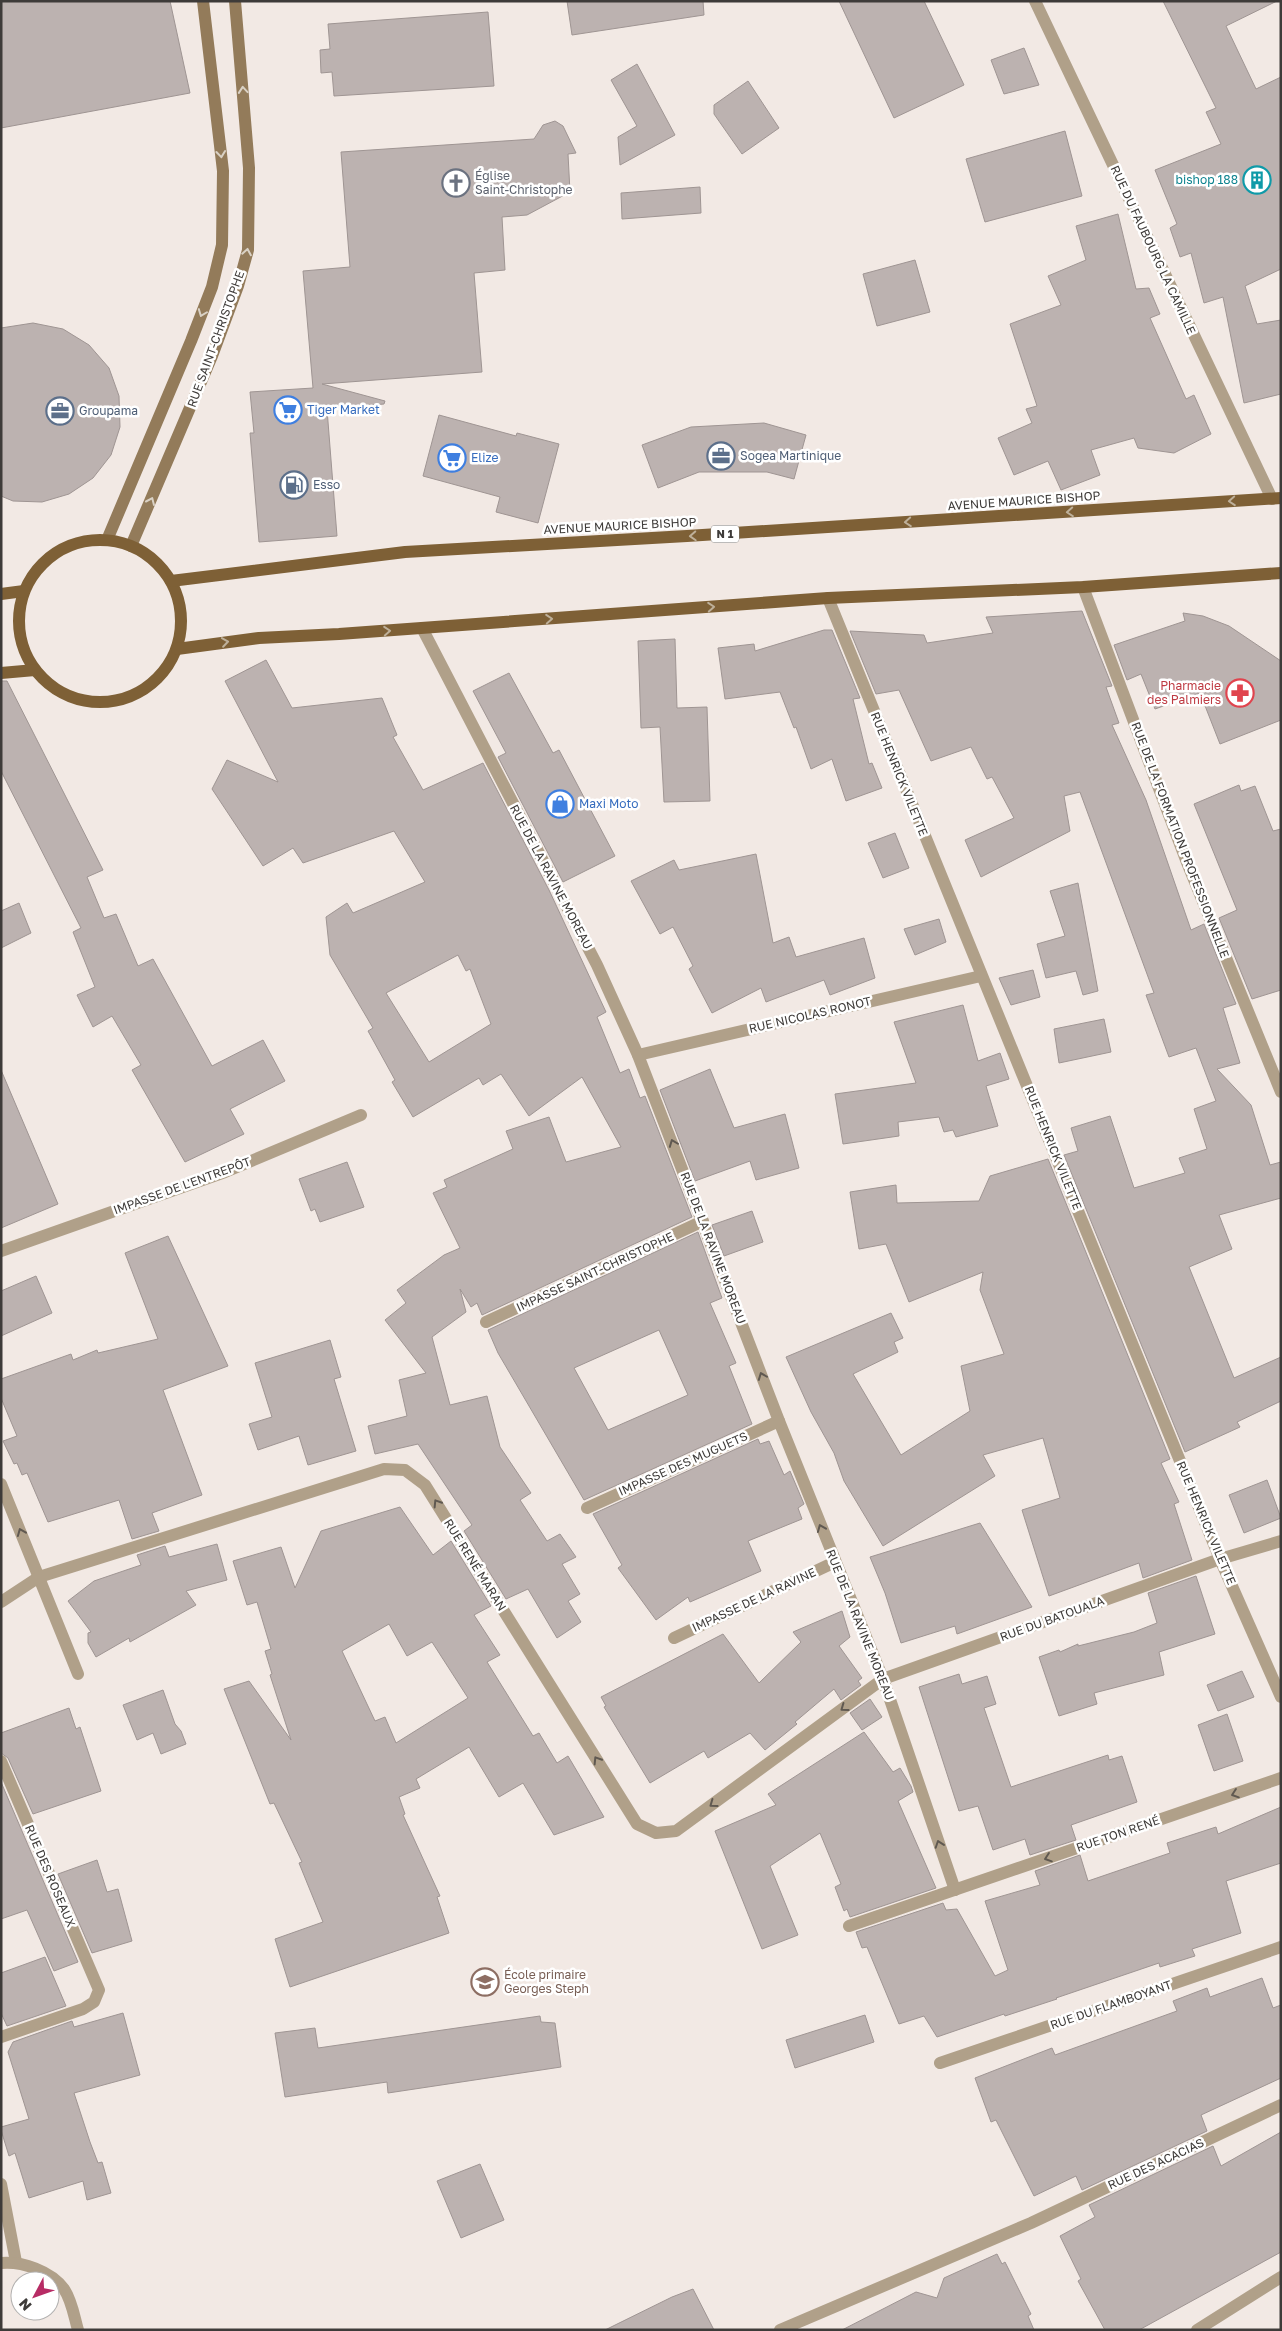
<svg xmlns="http://www.w3.org/2000/svg" width="1282" height="2331" font-family="'Golos Text',sans-serif">
	<rect width="100%" height="100%" fill="#f2e9e4"/>
	<g fill="#bcb2b0" stroke="#9f9593" fill-rule="evenodd">
		<polygon points="1,1 170,1 190,93 1,128"/>
		<polygon points="567,1 703,1 704,15 572,35"/>
		<polygon points="839,1 924,1 964,85 894,118"/>
		<polygon points="1163,1 1277,1 1226,26 1256,89 1281,77 1281,269 1245,286 1257,324 1281,320 1281,394 1244,403 1223,297 1204,303 1191,253 1180,257 1170,228 1177,224 1155,170 1221,144 1206,112 1216,108"/>
		<polygon points="488,12 494,86 334,96 332,72 321,73 320,50 330,49 328,24"/>
		<polygon points="1024,48 1039,85 1004,94 991,60"/>
		<polygon points="637,64 675,135 620,165 618,137 637,126 611,80"/>
		<polygon points="748,81 779,128 742,154 714,114 714,105"/>
		<polygon points="555,121 563,126 576,153 568,154 570,192 527,215 502,217 505,270 474,273 482,372 322,384 385,401 384,404 327,409 337,536 259,542 250,433 254,433 250,392 313,388 303,271 350,267 341,152 534,139 543,125"/>
		<polygon points="1065,131 1082,196 985,222 966,159"/>
		<polygon points="700,187 701,213 622,219 621,193"/>
		<polygon points="1118,214 1136,289 1149,288 1160,314 1150,318 1186,399 1194,395 1211,434 1174,453 1138,448 1134,438 1091,450 1100,475 1061,490 1048,461 1014,475 998,438 1032,423 1026,409 1037,406 1010,324 1061,305 1048,276 1086,260 1076,226"/>
		<polygon points="915,260 930,312 877,326 863,274"/>
		<polygon points="33,323 63,329 89,345 109,368 119,396 120,427 111,455 93,478 69,494 42,502 13,501 1,496 1,328"/>
		<polygon points="439,415 516,436 517,433 559,444 538,523 496,512 500,497 423,476"/>
		<polygon points="764,423 806,435 794,479 767,472 699,472 658,488 642,445 691,427"/>
		<polygon points="1082,611 1112,686 1106,687 1119,723 1112,725 1146,800 1191,930 1204,924 1236,1004 1223,1008 1240,1063 1217,1069 1251,1105 1270,1165 1281,1162 1281,1198 1219,1215 1232,1249 1189,1267 1234,1378 1281,1357 1281,1401 1237,1422 1240,1427 1185,1452 1064,1155 1078,1151 1071,1128 1110,1116 1134,1188 1185,1173 1179,1158 1207,1149 1194,1109 1216,1101 1196,1048 1169,1057 1146,995 1154,993 1080,792 1064,796 1070,831 981,877 965,840 1014,818 992,777 987,779 971,747 931,761 899,690 876,694 850,631 924,635 927,643 993,633 986,617"/>
		<polygon points="1183,613 1203,616 1229,626 1281,661 1281,720 1220,744 1200,693 1155,709 1141,674 1127,680 1114,645 1185,621"/>
		<polygon points="824,630 832,630 860,698 853,699 869,764 872,763 882,788 846,801 832,759 811,769 796,727 794,728 780,692 725,699 718,648 754,644 755,651"/>
		<polygon points="675,639 677,708 707,707 710,801 664,802 660,727 641,728 638,641"/>
		<path d="M266,660L292,708L382,698L397,735L393,737L423,790L483,763L549,890L606,1012L597,1017L620,1073L629,1069L640,1098L645,1096L692,1217L482,1315L477,1303L471,1307L460,1289L466,1312L432,1337L450,1405L487,1396L500,1447L531,1493L520,1500L547,1541L560,1534L576,1557L562,1564L580,1594L568,1601L581,1622L557,1638L528,1589L506,1599L464,1531L472,1525L418,1444L375,1454L368,1426L407,1416L399,1380L426,1373L385,1320L406,1303L397,1290L444,1255L460,1248L433,1193L447,1187L444,1180L513,1149L506,1131L549,1117L566,1162L621,1147L582,1077L529,1116L501,1074L483,1085L479,1078L413,1117L392,1082L395,1080L368,1031L373,1028L330,955L326,917L347,903L353,913L425,882L394,831L303,863L293,848L263,866L212,789L227,760L278,782L225,681ZM458,955L466,971L470,969L491,1024L429,1062L386,993Z"/>
		<polygon points="509,673 553,753 559,750 615,856 563,882 498,757 506,753 473,691"/>
		<polygon points="1,681 7,681 103,870 87,877 104,918 116,914 138,966 153,959 212,1066 263,1040 285,1081 230,1109 244,1134 185,1162 132,1070 141,1065 112,1016 93,1027 77,995 95,987 73,932 81,928 1,771"/>
		<polygon points="1239,785 1241,791 1255,786 1273,831 1281,829 1281,990 1252,999 1219,918 1237,910 1194,804"/>
		<polygon points="895,833 909,868 883,878 868,843"/>
		<polygon points="756,854 773,943 789,937 796,957 864,938 875,978 830,995 824,980 766,1002 761,988 712,1013 689,969 693,966 673,927 660,934 631,881 674,860 679,870"/>
		<polygon points="1078,883 1098,991 1083,995 1076,971 1046,978 1037,944 1065,936 1050,891"/>
		<polygon points="19,903 31,933 1,948 1,911"/>
		<polygon points="939,919 946,942 915,955 904,929"/>
		<polygon points="1033,970 1040,997 1011,1005 999,978"/>
		<polygon points="963,1005 978,1061 1000,1053 1009,1079 986,1086 998,1126 956,1137 953,1130 944,1132 939,1117 898,1122 899,1136 843,1144 835,1094 916,1083 894,1022"/>
		<polygon points="1104,1019 1111,1052 1059,1063 1054,1029"/>
		<polygon points="710,1069 734,1128 785,1114 799,1168 756,1180 750,1161 695,1181 660,1090"/>
		<polygon points="1,1070 58,1204 1,1228"/>
		<polygon points="1048,1159 1170,1459 1161,1463 1179,1502 1174,1504 1192,1560 1143,1578 1139,1563 1049,1596 1022,1510 1060,1498 1043,1438 983,1455 995,1476 883,1546 844,1481 834,1453 811,1412 786,1357 891,1313 903,1338 894,1342 898,1352 853,1374 901,1455 970,1411 961,1366 1004,1354 980,1290 983,1272 909,1302 886,1244 859,1249 850,1192 896,1185 897,1203 979,1201 990,1176"/>
		<polygon points="347,1162 364,1207 320,1222 315,1209 311,1211 299,1179"/>
		<polygon points="752,1211 763,1242 724,1256 712,1225"/>
		<path d="M698,1232L722,1298L710,1303L736,1363L729,1366L752,1424L584,1500L498,1353L488,1330ZM659,1330L688,1395L608,1430L574,1368Z"/>
		<polygon points="168,1236 228,1366 163,1390 202,1495 152,1513 159,1531 132,1539 119,1500 48,1522 27,1473 22,1475 17,1463 14,1464 3,1441 17,1436 1,1398 1,1379 71,1354 73,1360 97,1350 98,1353 158,1339 125,1253"/>
		<polygon points="36,1276 52,1313 1,1336 1,1291"/>
		<polygon points="330,1340 341,1377 334,1379 356,1451 308,1465 299,1436 258,1450 249,1424 272,1417 255,1363"/>
		<polygon points="758,1439 760,1444 769,1441 784,1475 790,1471 804,1504 798,1508 802,1519 748,1541 761,1571 690,1602 688,1597 656,1620 618,1568 622,1565 593,1514"/>
		<polygon points="1267,1480 1281,1518 1244,1533 1229,1495"/>
		<path d="M400,1507L433,1555L451,1541L491,1606L474,1615L500,1655L487,1662L533,1736L539,1733L557,1763L568,1756L604,1817L554,1835L523,1783L499,1797L469,1747L416,1779L420,1788L399,1797L405,1814L403,1815L440,1896L437,1897L449,1933L290,1987L275,1939L323,1922L299,1863L302,1862L274,1803L270,1804L224,1689L249,1681L291,1740L270,1675L272,1674L265,1651L271,1649L257,1602L247,1605L233,1561L281,1547L295,1588L321,1531ZM389,1624L407,1656L432,1642L468,1698L396,1743L385,1717L375,1721L342,1651Z"/>
		<polygon points="980,1523 1032,1607 957,1634 955,1626 901,1643 885,1593 870,1557"/>
		<polygon points="217,1544 227,1580 186,1591 196,1605 130,1642 129,1638 96,1657 88,1643 88,1633 91,1632 68,1601 94,1581 141,1565 137,1555 165,1546 169,1557"/>
		<polygon points="1196,1576 1215,1634 1159,1652 1164,1675 1094,1693 1097,1704 1059,1716 1039,1657 1059,1650 1060,1652 1078,1644 1078,1646 1134,1632 1157,1623 1148,1593"/>
		<polygon points="842,1611 850,1637 839,1646 862,1678 858,1681 861,1685 841,1700 834,1689 795,1722 797,1724 765,1750 750,1733 708,1758 704,1751 650,1783 604,1707 606,1706 601,1697 723,1634 759,1683 801,1642 793,1632"/>
		<polygon points="1242,1671 1254,1697 1218,1711 1207,1685"/>
		<polygon points="959,1674 962,1684 987,1676 996,1704 984,1708 1011,1787 1108,1755 1109,1760 1122,1756 1137,1802 1071,1825 1076,1840 1030,1855 1025,1839 993,1850 978,1806 959,1811 919,1687"/>
		<polygon points="163,1690 175,1724 181,1731 186,1744 161,1754 153,1733 137,1740 123,1705"/>
		<polygon points="870,1699 882,1717 862,1730 850,1713"/>
		<polygon points="69,1708 76,1729 80,1727 101,1791 33,1814 8,1758 1,1753 1,1733"/>
		<polygon points="1227,1714 1243,1761 1214,1771 1198,1725"/>
		<polygon points="864,1732 893,1772 900,1768 911,1786 913,1792 898,1801 936,1888 850,1917 847,1909 844,1911 835,1887 841,1884 820,1833 770,1866 798,1935 762,1949 715,1831 776,1805 768,1794"/>
		<polygon points="1,1782 78,1962 54,1971 27,1910 1,1919"/>
		<polygon points="1281,1807 1281,1863 1226,1881 1241,1933 1192,1949 1195,1956 1160,1967 1159,1963 1056,1998 1057,1999 1005,2016 1004,2014 937,2037 924,2016 899,2024 867,1947 862,1948 856,1932 943,1903 946,1910 957,1909 995,1976 1008,1970 985,1901 1040,1885 1035,1871 1080,1855 1088,1881 1170,1853 1167,1843 1216,1827 1218,1834"/>
		<polygon points="97,1860 107,1892 118,1889 132,1941 92,1953 58,1874"/>
		<polygon points="45,1957 66,2006 7,2026 1,2013 1,1973"/>
		<polygon points="1262,1978 1273,2008 1281,2005 1281,2078 1201,2115 1207,2131 1082,2190 1076,2176 1034,2196 996,2120 991,2122 975,2078 1052,2048 1055,2055 1177,2011 1173,2001 1207,1988 1210,1997"/>
		<polygon points="123,2013 140,2075 74,2093 90,2142 98,2163 102,2162 111,2193 87,2200 83,2181 29,2198 15,2153 9,2156 1,2130 1,2127 29,2119 8,2052 13,2042 72,2021 74,2027"/>
		<polygon points="865,2015 874,2042 795,2068 786,2040"/>
		<polygon points="540,2016 541,2022 555,2023 561,2067 388,2093 387,2082 285,2097 275,2033 315,2028 318,2048"/>
		<polygon points="1281,2132 1281,2252 1139,2330 1105,2330 1078,2281 1081,2279 1060,2236 1095,2217 1089,2205 1213,2146 1221,2166"/>
		<polygon points="480,2164 504,2220 461,2238 437,2181"/>
		<polygon points="997,2254 1002,2264 1005,2262 1031,2314 1028,2316 1034,2330 842,2330 916,2292 937,2298 944,2278"/>
		<polygon points="693,2289 714,2330 605,2330 672,2297"/>
	</g>
	<g fill="none" stroke-linecap="round" stroke-linejoin="round">
		<g stroke="#b0a089" stroke-width="12">
			<polyline points="1035,1 1272,499"/>
			<polyline points="1083,587 1186,860 1281,1092"/>
			<polyline points="828,598 1220,1559 1281,1697"/>
			<polyline points="422,628 597,965 638,1055 779,1421 883,1679 955,1890"/>
			<polyline points="638,1055 981,976"/>
			<polyline points="1,1251 225,1172 361,1115"/>
			<polyline points="486,1322 703,1221"/>
			<polyline points="1,1484 78,1674"/>
			<polyline points="587,1508 779,1421"/>
			<polyline points="1,1602 39,1577 384,1469 405,1470 425,1485 637,1824 656,1833 676,1831 883,1679 1220,1559 1281,1541"/>
			<polyline points="674,1638 835,1562"/>
			<polyline points="1,1761 99,1990 94,2002 83,2009 1,2037"/>
			<polyline points="849,1926 1281,1778"/>
			<polyline points="940,2063 1281,1947"/>
			<polyline points="1,2184 16,2262"/>
			<path d="M1,2263C22,2261 51,2271 64,2289C72,2301 74,2316 78,2330"/>
			<polyline points="780,2330 1031,2223 1281,2105"/>
			<polyline points="1197,2330 1281,2277"/>
		</g>
		<g stroke="#937b5a" stroke-width="12">
			<polyline points="107,540 191,341 212,287 222,245 223,171 203,1"/>
			<polyline points="131,546 212,356 238,286 248,250 249,168 235,1"/>
		</g>
		<g stroke="#7e6036" stroke-width="12">
			<circle cx="100" cy="621" r="81"/>
			<polyline points="171,581 405,552 687,536 1281,498"/>
			<polyline points="1,594 24,591"/>
			<polyline points="177,649 259,638 339,634 828,598 1083,587 1281,573"/>
			<polyline points="1,673 35,670"/>
		</g>
	</g>
	<defs><path id="oneway-chevron" d="M-2-3.5L2.5 0L-2 3.5" fill="none" stroke-width="1.6" stroke-linecap="round" stroke-linejoin="round" transform="scale(1.25)"/></defs>
	<g stroke="#d9d1c5">
		<use href="#oneway-chevron" transform="translate(243 90) rotate(-95)"/>
		<use href="#oneway-chevron" transform="translate(221 154) rotate(84)"/>
		<use href="#oneway-chevron" transform="translate(247 252) rotate(-80)"/>
		<use href="#oneway-chevron" transform="translate(202 313) rotate(111)"/>
		<use href="#oneway-chevron" transform="translate(151 501) rotate(-66)"/>
	</g>
	<g stroke="#beb09a">
		<use href="#oneway-chevron" transform="translate(1232 501) rotate(176)"/>
		<use href="#oneway-chevron" transform="translate(1070 512) rotate(176)"/>
		<use href="#oneway-chevron" transform="translate(908 522) rotate(176)"/>
		<use href="#oneway-chevron" transform="translate(693 536) rotate(177)"/>
		<use href="#oneway-chevron" transform="translate(711 607) rotate(-4)"/>
		<use href="#oneway-chevron" transform="translate(549 619) rotate(-4)"/>
		<use href="#oneway-chevron" transform="translate(387 631) rotate(-4)"/>
		<use href="#oneway-chevron" transform="translate(225 642) rotate(-8)"/>
	</g>
	<g stroke="#605951">
		<use href="#oneway-chevron" transform="translate(673 1143) rotate(-111)"/>
		<use href="#oneway-chevron" transform="translate(762 1376) rotate(-111)"/>
		<use href="#oneway-chevron" transform="translate(437 1503) rotate(-122)"/>
		<use href="#oneway-chevron" transform="translate(821 1528) rotate(-112)"/>
		<use href="#oneway-chevron" transform="translate(21 1532) rotate(-112)"/>
		<use href="#oneway-chevron" transform="translate(844 1708) rotate(144)"/>
		<use href="#oneway-chevron" transform="translate(597 1760) rotate(-122)"/>
		<use href="#oneway-chevron" transform="translate(1235 1794) rotate(161)"/>
		<use href="#oneway-chevron" transform="translate(713 1804) rotate(144)"/>
		<use href="#oneway-chevron" transform="translate(939 1844) rotate(-109)"/>
		<use href="#oneway-chevron" transform="translate(1048 1858) rotate(161)"/>
	</g>
	<defs>
		<g id="building-ring" transform="scale(1.4375)"><circle r="9.5" fill="#fff" stroke="#0f9aa8" stroke-width="1.5"/><path d="M-4-6H4V6H1V3H-1V6H-4ZM-2.5-4.3h1.7v1.8h-1.7ZM.8-4.3h1.7v1.8H.8ZM-2.5-1h1.7V.8h-1.7ZM.8-1h1.7V.8H.8Z" fill="#0f9aa8"/></g>
		<g id="church-ring" transform="scale(1.4375)"><circle r="9.5" fill="#fff" stroke="#6b7280" stroke-width="1.5"/><path d="M-1.2-6h2.4v3.5h3.3v2.4h-3.3V6h-2.4V-.1h-3.3v-2.4h3.3Z" fill="#6b7280"/></g>
		<g id="supermarket-ring" transform="scale(1.4375)"><circle r="9.5" fill="#fff" stroke="#3f7fe0" stroke-width="1.5"/><path d="M-6-5.5h2.5l.6 2H6L4.5 2H-2.5L-4.4-4H-6ZM-1.5 3.2a1.3 1.3 0 1 0 .1 0ZM3 3.2a1.3 1.3 0 1 0 .1 0Z" fill="#3f7fe0"/></g>
		<g id="office-ring" transform="scale(1.4375)"><circle r="9.5" fill="#fff" stroke="#5c6f8a" stroke-width="1.5"/><path d="M-6-3h4V-5.5h4V-3h4V5H-6ZM-1-4.5V-3h2v-1.5ZM-6 0V1H6V0Z" fill="#5c6f8a"/></g>
		<g id="fuel-ring" transform="scale(1.4375)"><circle r="9.5" fill="#fff" stroke="#5c6f8a" stroke-width="1.5"/><path d="M-5.5-6h7V0h2V4h1.3V-2.5L3-4.5l.8-.8L6-3V5H2.5V1h-1V6h-7ZM-4.2-4.7v3.2H.2V-4.7Z" fill="#5c6f8a"/></g>
		<g id="pharmacy-ring" transform="scale(1.4375)"><circle r="9.5" fill="#fff" stroke="#e0444e" stroke-width="1.5"/><path d="M-2-6h4v4h4v4h-4v4h-4v-4h-4v-4h4Z" fill="#e0444e"/></g>
		<g id="shop-ring" transform="scale(1.4375)"><circle r="9.5" fill="#fff" stroke="#3f7fe0" stroke-width="1.5"/><path d="M-5-2.5h2.3a2.7 3.5 0 0 1 5.4 0H5L5.5 6h-11ZM-1.5-2.5h3a1.5 2.3 0 0 0-3 0Z" fill="#3f7fe0"/></g>
		<g id="school-ring" transform="scale(1.4375)"><circle r="9.5" fill="#fff" stroke="#8d6e63" stroke-width="1.5"/><path d="M0-5L7-2L0 1L-7-2ZM-4 1L0 2.5L4 1V4Q0 6-4 4Z" fill="#8d6e63"/></g>
	</defs>
	<g fill-rule="evenodd">
		<use href="#building-ring" x="1257" y="180"/>
		<use href="#church-ring" x="456" y="183"/>
		<use href="#supermarket-ring" x="288" y="410"/>
		<use href="#office-ring" x="60" y="411"/>
		<use href="#office-ring" x="721" y="456"/>
		<use href="#supermarket-ring" x="452" y="458"/>
		<use href="#fuel-ring" x="294" y="485"/>
		<use href="#pharmacy-ring" x="1240" y="693"/>
		<use href="#shop-ring" x="560" y="804"/>
		<use href="#school-ring" x="485" y="1982"/>
	</g>
	<g text-anchor="middle" stroke-width="5" stroke-linejoin="round" paint-order="stroke">
		<rect fill="#fff" stroke="#787674" stroke-width="1" x="711" y="525.5" width="28" height="17" rx="4"/>
		<g font-size="11" font-weight="bold" fill="#3e3b39">
			<text x="725" y="538">N 1</text>
		</g>
		<g font-size="12" fill="#5b616d" stroke="#fff" text-anchor="start">
			<text x="475" y="180">Église<tspan x="475" dy="14">Saint-Christophe</tspan></text>
		</g>
		<g font-size="12" fill="#0d838f" stroke="#fff" text-anchor="end">
			<text x="1238" y="184">bishop 188</text>
		</g>
		<g font-size="12" fill="#3e3b39" stroke="#fff">
			<text transform="translate(1153 250) rotate(65)" y="4">RUE DU FAUBOURG LA CAMILLE</text>
			<text transform="translate(216 339) rotate(-70)" y="4">RUE SAINT-CHRISTOPHE</text>
			<text transform="translate(1024 501) rotate(-4)" y="4">AVENUE MAURICE BISHOP</text>
			<text transform="translate(620 526) rotate(-3)" y="4">AVENUE MAURICE BISHOP</text>
			<text transform="translate(899 774) rotate(68)" y="4">RUE HENRICK VILETTE</text>
			<text transform="translate(1180 840) rotate(69)" y="4">RUE DE LA FORMATION PROFESSIONNELLE</text>
			<text transform="translate(551 877) rotate(62)" y="4">RUE DE LA RAVINE MOREAU</text>
			<text transform="translate(810 1015) rotate(-13)" y="4">RUE NICOLAS RONOT</text>
			<text transform="translate(1053 1148) rotate(68)" y="4">RUE HENRICK VILETTE</text>
			<text transform="translate(182 1186) rotate(-20)" y="4">IMPASSE DE L'ENTREPÔT</text>
			<text transform="translate(713 1248) rotate(69)" y="4">RUE DE LA RAVINE MOREAU</text>
			<text transform="translate(595 1272) rotate(-25)" y="4">IMPASSE SAINT-CHRISTOPHE</text>
			<text transform="translate(683 1464) rotate(-24)" y="4">IMPASSE DES MUGUETS</text>
			<text transform="translate(1206 1523) rotate(67)" y="4">RUE HENRICK VILETTE</text>
			<text transform="translate(475 1565) rotate(58)" y="4">RUE RENÉ MARAN</text>
			<text transform="translate(754 1600) rotate(-25)" y="4">IMPASSE DE LA RAVINE</text>
			<text transform="translate(1052 1619) rotate(-20)" y="4">RUE DU BATOUALA</text>
			<text transform="translate(860 1625) rotate(68)" y="4">RUE DE LA RAVINE MOREAU</text>
			<text transform="translate(1118 1834) rotate(-19)" y="4">RUE TON RENÉ</text>
			<text transform="translate(50 1876) rotate(67)" y="4">RUE DES ROSEAUX</text>
			<text transform="translate(1111 2005) rotate(-19)" y="4">RUE DU FLAMBOYANT</text>
			<text transform="translate(1156 2164) rotate(-25)" y="4">RUE DES ACACIAS</text>
		</g>
		<g font-size="12" fill="#366cbe" stroke="#fff" text-anchor="start">
			<text x="307" y="414">Tiger Market</text>
			<text x="471" y="462">Elize</text>
			<text x="579" y="808">Maxi Moto</text>
		</g>
		<g font-size="12" fill="#4e5e75" stroke="#fff" text-anchor="start">
			<text x="79" y="415">Groupama</text>
			<text x="740" y="460">Sogea Martinique</text>
			<text x="313" y="489">Esso</text>
		</g>
		<g font-size="12" fill="#be3a42" stroke="#fff" text-anchor="end">
			<text x="1221" y="690">Pharmacie<tspan x="1221" dy="14">des Palmiers</tspan></text>
		</g>
		<g font-size="12" fill="#785e54" stroke="#fff" text-anchor="start">
			<text x="504" y="1979">École primaire<tspan x="504" dy="14">Georges Steph</tspan></text>
		</g>
	</g>
	<rect width="1282" height="2331" fill="none" stroke="#3e3b39" stroke-width="5"/>
	<g transform="translate(35 2296) rotate(229)"><circle r="24" fill="#ffffff" stroke="#b2b1b0"/>
	<path d="M0-4L9 19L0 12L-9 19Z" fill="#b72c65"/>
	<text y="-8" font-size="14" font-weight="bold" text-anchor="middle" fill="#3e3b39">N</text>
	</g>
</svg>
